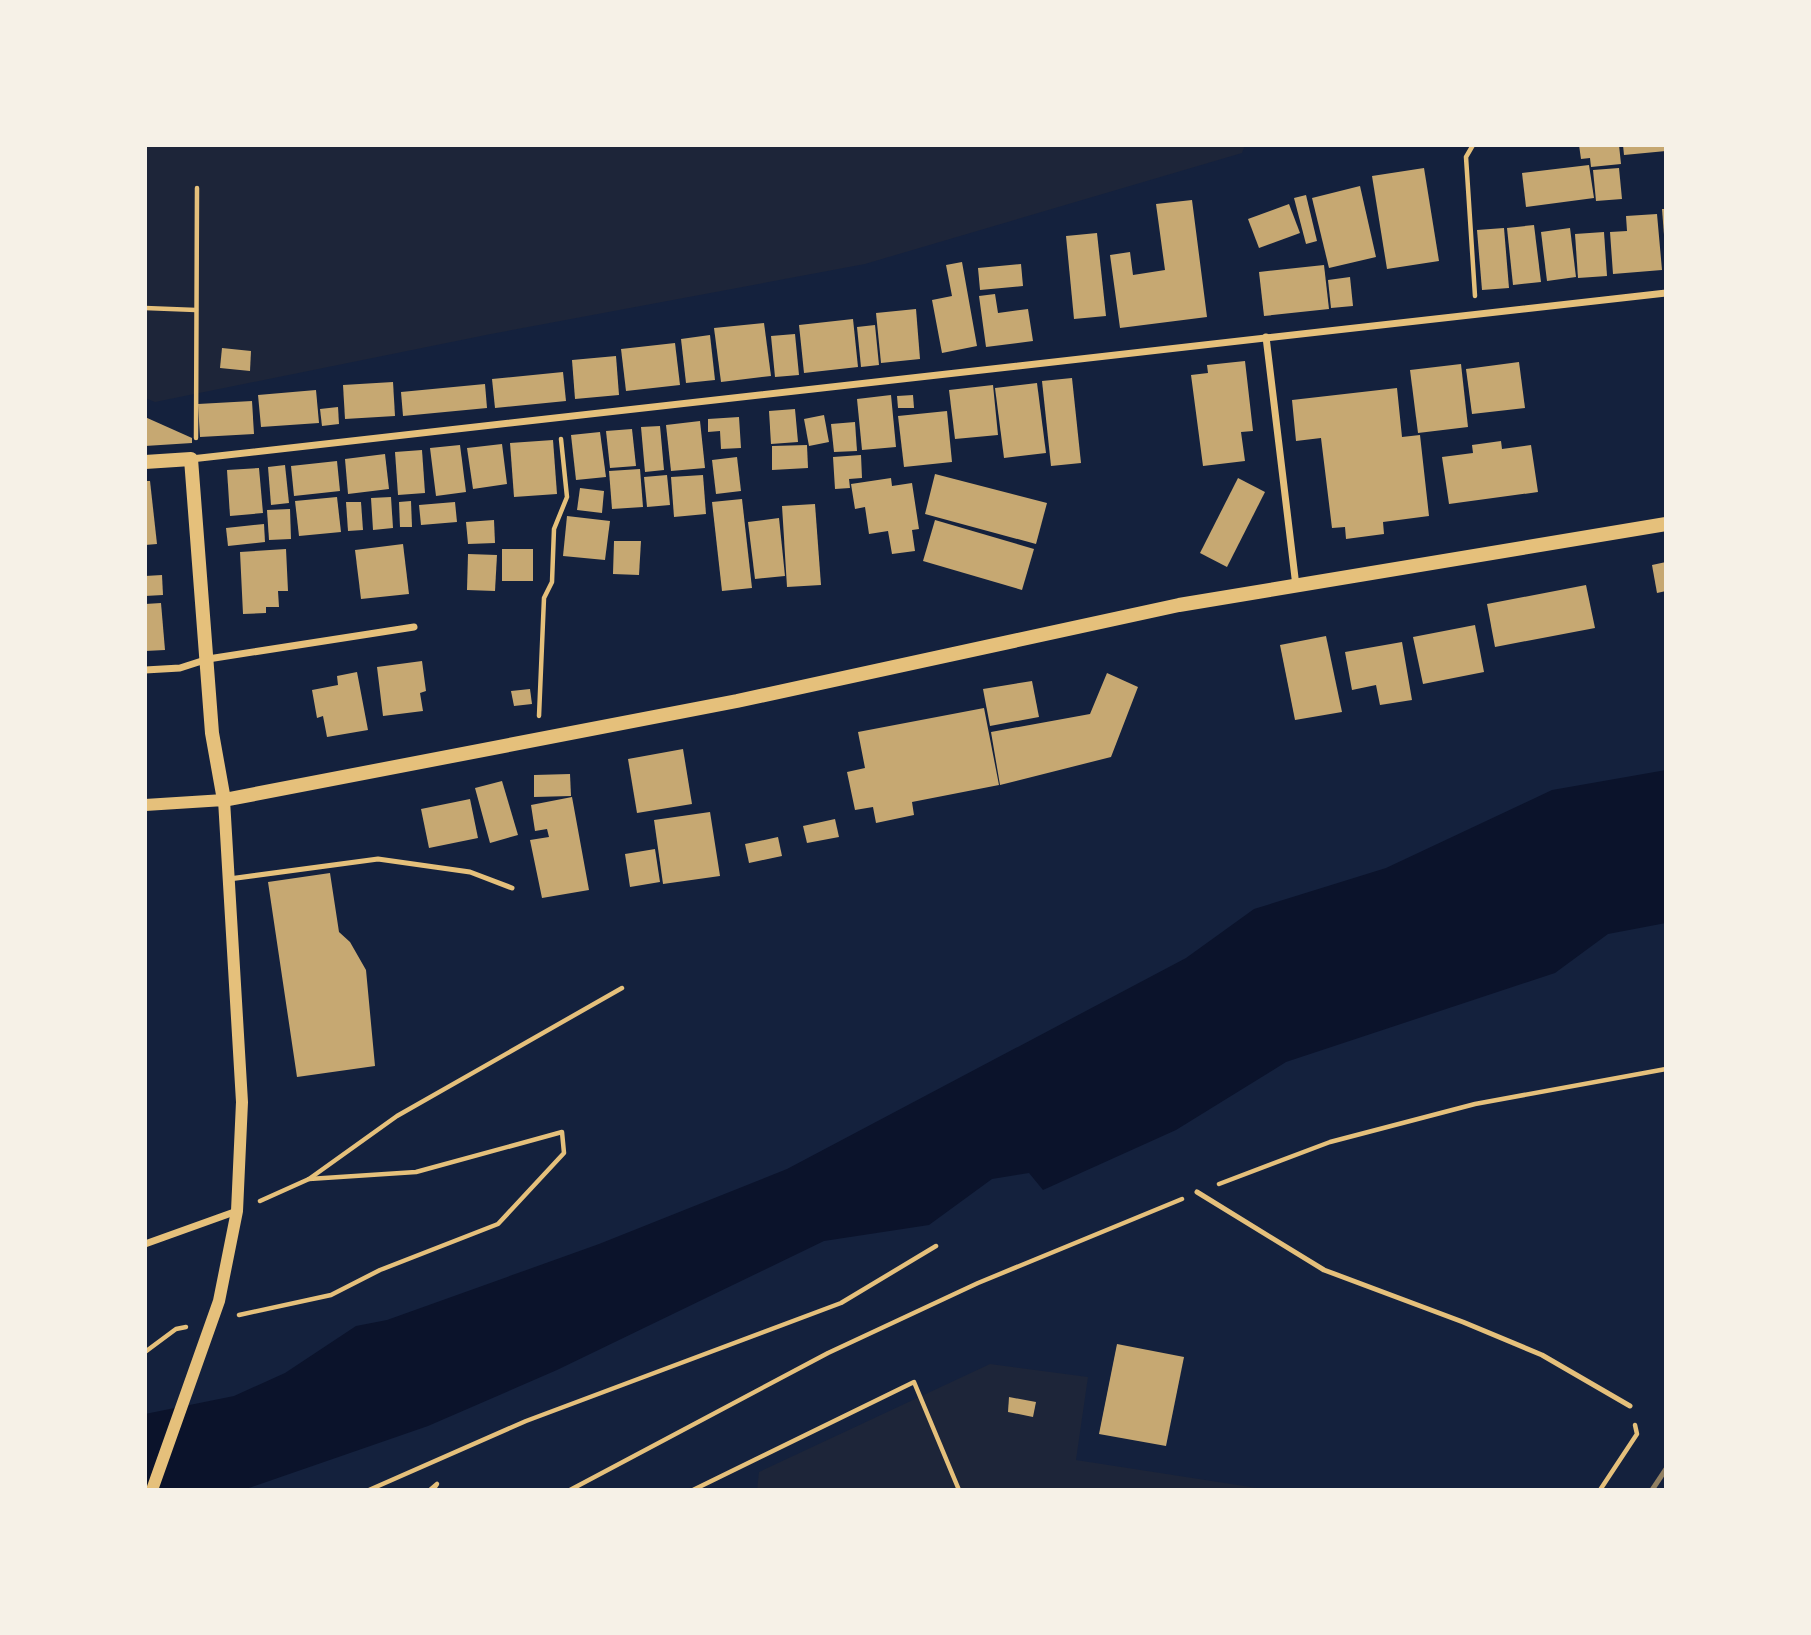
<svg xmlns="http://www.w3.org/2000/svg" width="1811" height="1635" font-family="'Titillium Web',sans-serif">
	<rect width="100%" height="100%" fill="#14213d"/>
	<g fill="#1d2539">
		<polygon points="145,145 1245,145 1242,153 865,264 491,334 155,402 145,398"/>
		<polygon points="990,1364 1088,1377 1076,1460 1270,1490 757,1490 759,1472"/>
	</g>
	<polygon fill="#0b132b" points="1666,770 1666,923 1608,934 1555,973 1286,1062 1176,1130 1043,1190 1029,1173 992,1179 929,1225 824,1241 557,1370 428,1426 243,1490 145,1490 145,1414 234,1396 285,1373 356,1326 387,1320 599,1244 787,1169 1186,958 1254,909 1386,868 1552,790"/>
	<g fill="#c6a872">
		<polygon points="1579,145 1619,145 1621,164 1591,167 1590,158 1581,159"/>
		<polygon points="1623,145 1666,145 1666,151 1624,155"/>
		<polygon points="1589,165 1594,198 1526,207 1522,173"/>
		<polygon points="1424,168 1439,261 1387,269 1372,176"/>
		<polygon points="1619,168 1622,199 1596,201 1593,170"/>
		<polygon points="1360,186 1376,257 1329,268 1312,198"/>
		<polygon points="1306,195 1317,241 1306,244 1294,198"/>
		<polygon points="1192,200 1207,317 1120,328 1110,255 1130,252 1133,275 1165,270 1156,204"/>
		<polygon points="1289,204 1300,233 1259,248 1248,219"/>
		<polygon points="1662,209 1666,209 1666,235 1664,235"/>
		<polygon points="1657,214 1662,270 1613,274 1610,232 1627,231 1626,216"/>
		<polygon points="1534,225 1541,282 1513,285 1507,228"/>
		<polygon points="1504,228 1509,288 1482,290 1477,230"/>
		<polygon points="1570,228 1576,277 1547,281 1541,232"/>
		<polygon points="1604,232 1607,276 1578,278 1575,234"/>
		<polygon points="1097,233 1106,316 1074,319 1066,236"/>
		<polygon points="962,262 977,346 942,353 932,300 952,296 946,265"/>
		<polygon points="1021,264 1023,286 980,290 978,268"/>
		<polygon points="1324,265 1329,309 1264,316 1259,272"/>
		<polygon points="1350,277 1353,306 1331,308 1328,280"/>
		<polygon points="995,294 998,313 1028,309 1033,341 986,347 979,296"/>
		<polygon points="916,309 920,359 881,363 876,313"/>
		<polygon points="853,319 858,367 804,373 799,325"/>
		<polygon points="764,323 771,376 721,382 714,328"/>
		<polygon points="875,325 879,365 861,367 857,327"/>
		<polygon points="795,334 799,375 775,377 771,336"/>
		<polygon points="710,335 715,380 686,383 681,339"/>
		<polygon points="675,343 680,385 626,391 621,349"/>
		<polygon points="222,348 251,351 250,371 220,368"/>
		<polygon points="616,356 619,395 575,399 572,360"/>
		<polygon points="1245,361 1253,431 1241,432 1245,461 1203,466 1191,375 1208,373 1207,365"/>
		<polygon points="1519,362 1525,408 1472,414 1466,369"/>
		<polygon points="1461,364 1468,427 1418,433 1410,370"/>
		<polygon points="563,372 566,401 495,408 492,379"/>
		<polygon points="1072,378 1081,463 1051,466 1042,381"/>
		<polygon points="393,382 395,416 345,419 343,385"/>
		<polygon points="1037,383 1046,453 1004,458 995,388"/>
		<polygon points="485,384 487,408 403,416 401,392"/>
		<polygon points="993,385 998,435 955,439 949,390"/>
		<polygon points="1397,388 1402,437 1420,435 1429,516 1383,522 1384,534 1346,539 1345,527 1332,528 1321,438 1296,441 1292,400"/>
		<polygon points="316,390 319,423 261,427 258,395"/>
		<polygon points="891,395 896,447 862,450 857,399"/>
		<polygon points="913,395 914,408 898,408 897,396"/>
		<polygon points="252,401 254,434 200,437 198,404"/>
		<polygon points="338,407 339,424 322,426 320,409"/>
		<polygon points="795,409 798,442 771,444 769,411"/>
		<polygon points="947,411 952,462 904,467 898,416"/>
		<polygon points="824,415 829,442 809,446 804,419"/>
		<polygon points="145,417 192,438 192,443 145,446"/>
		<polygon points="739,417 741,448 721,449 720,431 708,432 708,419"/>
		<polygon points="700,421 705,468 671,471 666,425"/>
		<polygon points="855,422 857,451 834,452 831,424"/>
		<polygon points="660,426 664,470 645,472 641,427"/>
		<polygon points="632,429 636,466 610,468 606,431"/>
		<polygon points="600,432 606,477 576,480 571,435"/>
		<polygon points="553,440 557,494 514,497 510,443"/>
		<polygon points="1501,441 1502,449 1531,445 1538,492 1449,504 1442,457 1473,453 1472,445"/>
		<polygon points="502,444 507,484 473,489 467,448"/>
		<polygon points="460,445 466,492 436,496 430,448"/>
		<polygon points="807,445 808,468 772,470 772,446"/>
		<polygon points="422,450 425,493 398,495 395,452"/>
		<polygon points="385,454 389,489 348,494 345,459"/>
		<polygon points="861,455 862,478 849,479 850,488 835,489 833,457"/>
		<polygon points="737,457 741,491 716,494 712,460"/>
		<polygon points="337,461 340,491 294,496 291,466"/>
		<polygon points="285,465 289,503 271,505 268,467"/>
		<polygon points="259,468 263,513 230,516 227,470"/>
		<polygon points="640,469 643,507 612,509 609,471"/>
		<polygon points="935,474 1047,503 1036,544 925,514"/>
		<polygon points="667,475 670,505 647,507 644,477"/>
		<polygon points="703,475 706,514 674,517 671,477"/>
		<polygon points="891,478 892,486 912,483 919,529 912,530 915,551 892,554 888,531 869,534 865,507 855,509 851,484"/>
		<polygon points="1238,478 1265,492 1227,567 1200,553"/>
		<polygon points="145,481 150,481 157,544 145,545"/>
		<polygon points="580,488 604,491 602,513 577,510"/>
		<polygon points="337,497 341,532 299,536 295,501"/>
		<polygon points="391,497 393,528 373,530 371,498"/>
		<polygon points="742,499 752,588 722,591 712,502"/>
		<polygon points="411,501 412,527 400,527 399,502"/>
		<polygon points="346,502 361,502 363,530 348,531"/>
		<polygon points="455,502 457,522 421,525 419,505"/>
		<polygon points="815,504 821,585 787,587 782,506"/>
		<polygon points="290,509 291,539 269,540 267,510"/>
		<polygon points="567,516 610,521 605,560 563,556"/>
		<polygon points="779,518 785,576 755,579 748,522"/>
		<polygon points="494,520 495,543 468,544 466,522"/>
		<polygon points="935,520 1034,549 1022,590 923,561"/>
		<polygon points="264,524 265,542 228,546 226,528"/>
		<polygon points="614,541 641,541 639,575 613,574"/>
		<polygon points="403,544 409,594 361,599 355,550"/>
		<polygon points="286,549 288,591 278,591 279,607 266,607 266,613 243,614 240,552"/>
		<rect x="502" y="549" width="31" height="32"/>
		<polygon points="468,554 497,555 495,591 467,590"/>
		<polygon points="1666,562 1666,591 1657,593 1652,565"/>
		<polygon points="162,575 163,595 145,596 145,576"/>
		<polygon points="1586,585 1595,628 1495,647 1487,604"/>
		<polygon points="161,603 165,650 145,651 145,604"/>
		<polygon points="1475,625 1484,672 1423,684 1413,637"/>
		<polygon points="1326,636 1342,712 1295,720 1280,645"/>
		<polygon points="1402,642 1412,700 1380,705 1376,685 1352,690 1345,652"/>
		<polygon points="422,661 426,691 420,693 423,711 383,716 377,667"/>
		<polygon points="357,672 368,730 327,737 323,716 317,718 312,690 338,685 337,676"/>
		<polygon points="1107,673 1138,687 1111,757 1000,785 991,732 1090,714"/>
		<polygon points="1032,681 1039,717 990,726 983,689"/>
		<polygon points="530,689 532,704 514,706 511,691"/>
		<polygon points="984,708 999,785 912,802 914,815 876,823 873,807 855,810 847,772 865,768 858,732"/>
		<polygon points="683,749 692,804 637,813 628,759"/>
		<polygon points="570,774 571,796 534,797 534,775"/>
		<polygon points="502,781 518,835 490,843 475,788"/>
		<polygon points="572,797 589,890 542,898 530,840 549,837 547,829 535,831 531,805"/>
		<polygon points="470,799 478,838 429,848 421,809"/>
		<polygon points="710,812 720,876 663,884 654,820"/>
		<polygon points="835,819 839,837 807,843 803,826"/>
		<polygon points="778,837 782,856 749,863 745,844"/>
		<polygon points="655,849 660,882 630,887 625,854"/>
		<polygon points="330,873 339,932 350,942 366,970 375,1066 297,1077 268,882"/>
		<polygon points="1117,1344 1184,1357 1166,1446 1099,1434"/>
		<polygon points="1009,1397 1036,1402 1033,1417 1008,1412"/>
	</g>
	<g fill="none" stroke-linecap="round" stroke-linejoin="round">
		<g stroke="#e5c07b" stroke-width="4.5">
			<polyline points="1473,145 1466,157 1475,296"/>
			<polyline points="145,308 196,310"/>
			<polyline points="196,438 197,188"/>
			<polyline points="539,716 544,598 552,582 554,529 567,497 561,439"/>
			<polyline points="1219,1184 1330,1142 1475,1104 1666,1069"/>
			<polyline points="260,1201 309,1179 397,1116 622,988"/>
			<polyline points="239,1315 331,1295 380,1270 498,1224 564,1153 562,1132 416,1172 309,1179"/>
			<polyline points="145,1352 176,1329 186,1327"/>
			<polyline points="369,1490 526,1421 841,1303 936,1246"/>
			<polyline points="430,1490 437,1484 433,1490"/>
			<polyline points="570,1490 828,1353 978,1283 1182,1199"/>
			<polyline points="693,1490 914,1382 959,1490"/>
			<polyline points="1600,1490 1637,1434 1635,1425"/>
		</g>
		<g stroke="#e5c07b" stroke-width="5">
			<polyline points="229,879 378,859 470,872 512,888"/>
			<polyline points="1197,1192 1324,1270 1463,1322 1542,1355 1630,1406"/>
		</g>
		<g stroke="#e5c07b" stroke-width="7">
			<polyline points="1266,337 1296,586"/>
			<polyline points="191,459 1666,293"/>
			<polyline points="145,670 180,668 208,659 414,627"/>
			<polyline points="145,1244 237,1211"/>
		</g>
		<polyline stroke="#e5c07b" stroke-width="12" points="145,805 224,800 242,1102 237,1211 219,1301 152,1490"/>
		<polyline stroke="#e5c07b" stroke-width="14" points="145,462 191,459 212,733 224,800 737,701 1179,605 1666,524"/>
		<polyline stroke="#918062" stroke-width="5" points="1652,1490 1666,1469"/>
	</g>
	<rect width="1811" height="1635" fill="none" stroke="#f6f1e7" stroke-width="294"/>
</svg>
